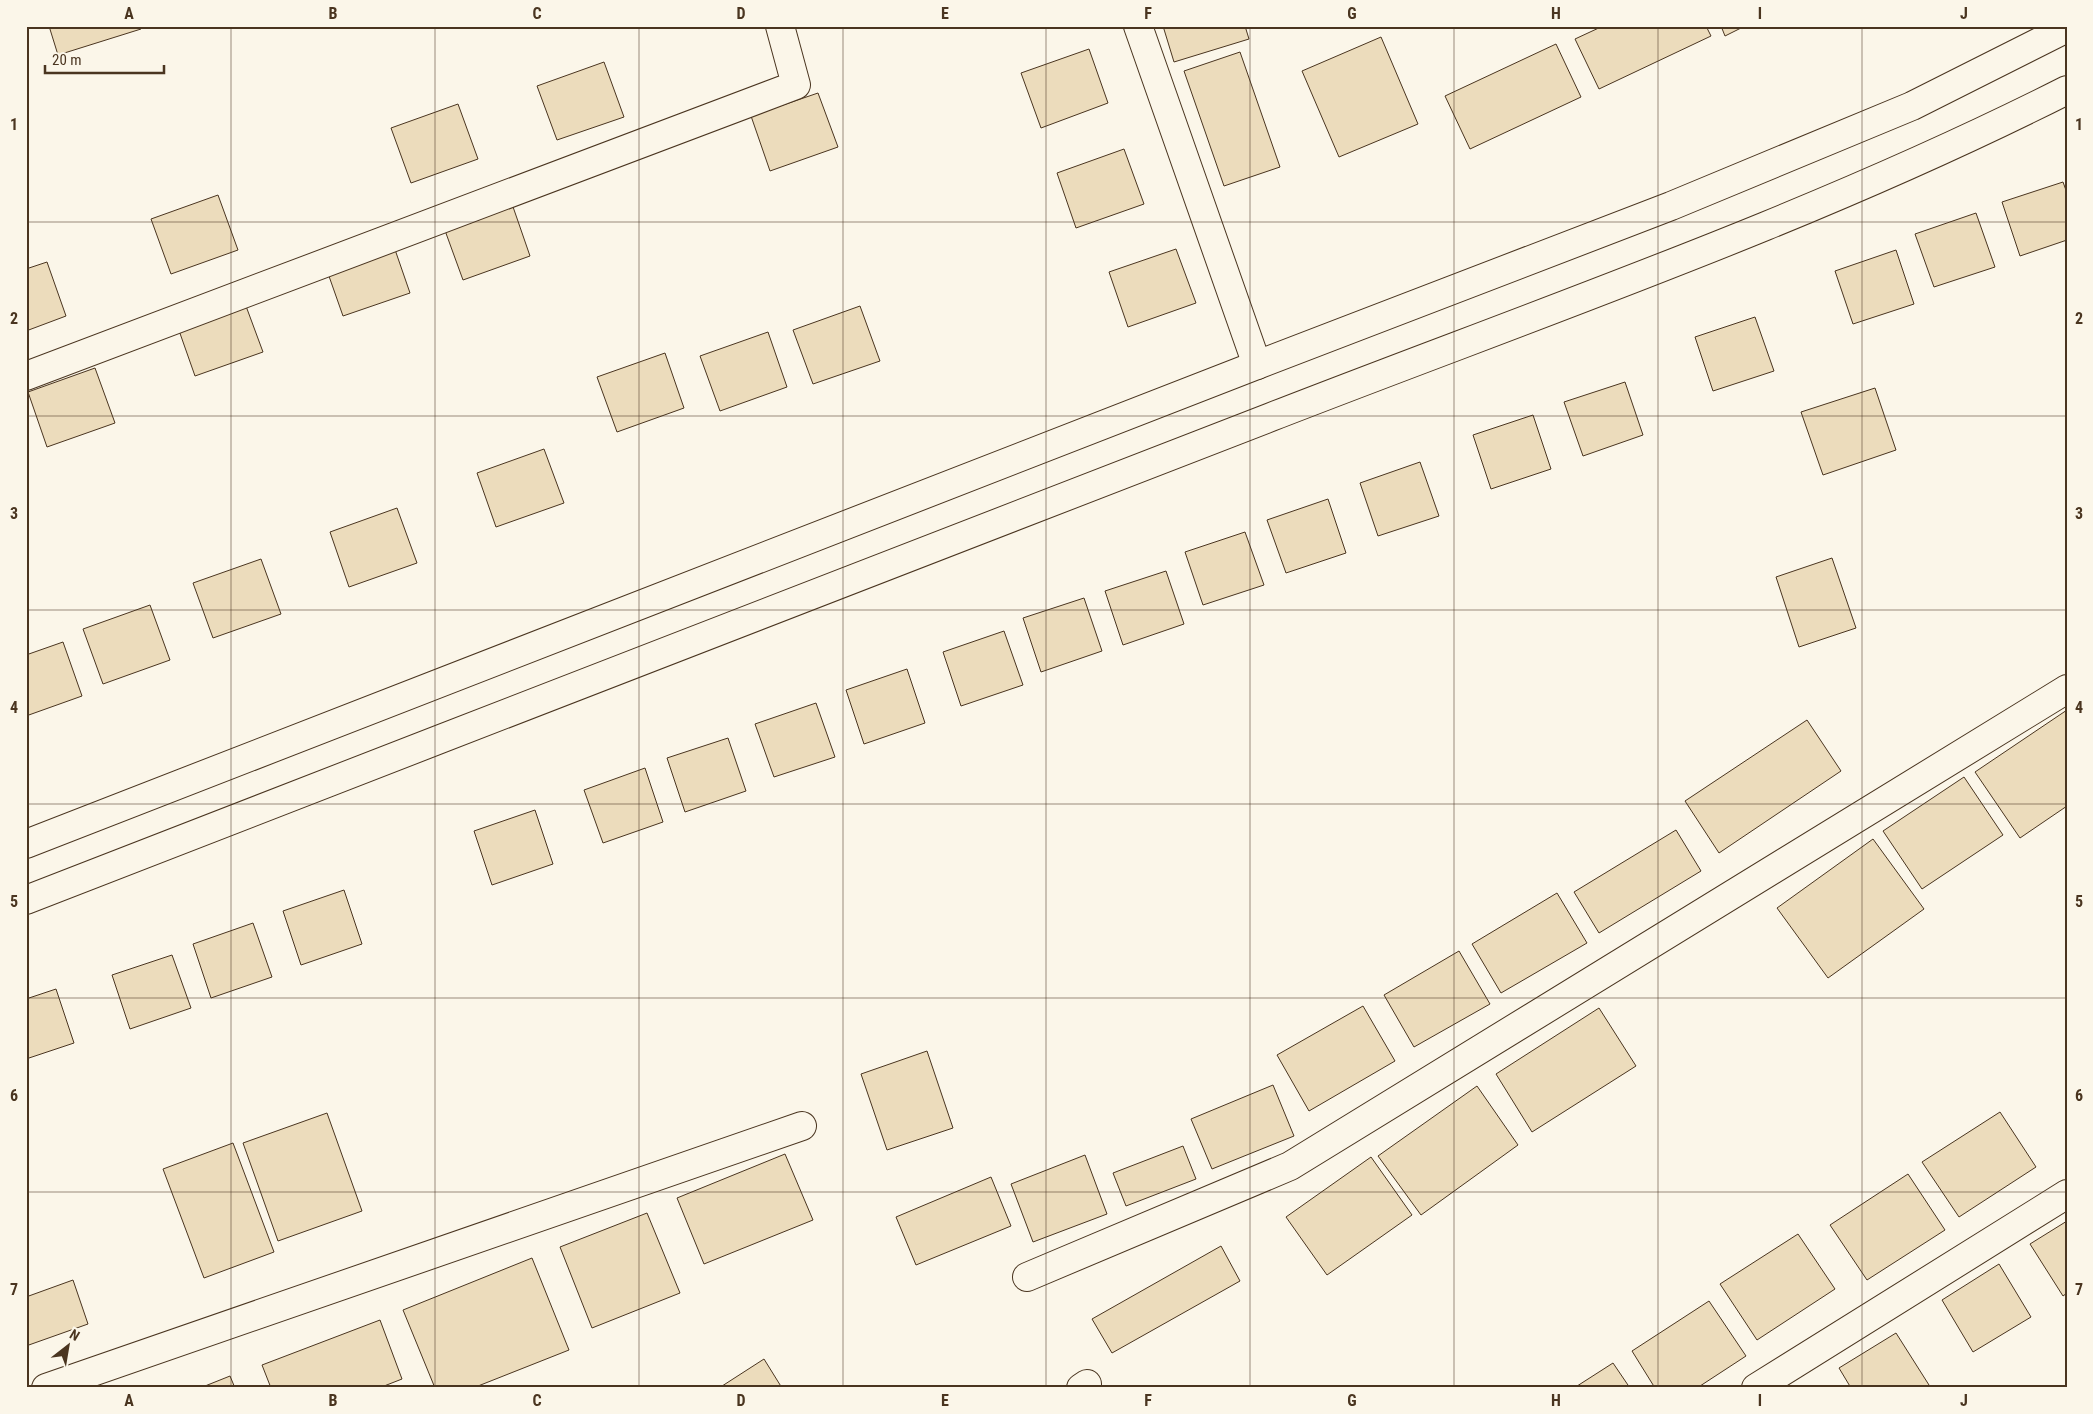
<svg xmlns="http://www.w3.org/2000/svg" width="2093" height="1414" font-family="'Roboto Condensed',sans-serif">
	<rect width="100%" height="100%" fill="#fbf6e9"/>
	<g fill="#ecdcbc" stroke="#4a3520">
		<polygon points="49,26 140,26 141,29 58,55"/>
		<polygon points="1163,26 1245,26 1249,39 1174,62"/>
		<polygon points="1603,26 1706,26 1711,36 1599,89 1575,39"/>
		<polygon points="1721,26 1745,26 1725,36"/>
		<polygon points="1381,37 1418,124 1339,157 1302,71"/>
		<polygon points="1556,44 1581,97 1470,149 1445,96"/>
		<polygon points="1089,49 1108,103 1041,128 1021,73"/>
		<polygon points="1240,52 1280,167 1224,186 1184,71"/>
		<polygon points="604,62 624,117 557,140 537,86"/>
		<polygon points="818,93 838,147 770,171 751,116"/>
		<polygon points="458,104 478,159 411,183 391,128"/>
		<polygon points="1124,149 1144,204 1076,228 1057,173"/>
		<polygon points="2063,182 2067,193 2067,240 2020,256 2002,202"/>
		<polygon points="218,195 238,250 171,274 151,219"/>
		<polygon points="511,201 530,256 463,280 443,225"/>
		<polygon points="1976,213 1995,267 1934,287 1915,234"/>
		<polygon points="391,238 410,293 343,316 324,262"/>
		<polygon points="1176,249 1196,303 1128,327 1109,272"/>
		<polygon points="1896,250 1914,304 1853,324 1835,271"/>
		<polygon points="47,262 66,316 26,331 26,269"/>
		<polygon points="243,298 263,352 195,376 176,322"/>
		<polygon points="860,306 880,361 813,384 793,330"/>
		<polygon points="1755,317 1774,371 1713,391 1695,337"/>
		<polygon points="768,332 787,387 720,411 700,356"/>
		<polygon points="665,353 684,408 617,432 597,377"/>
		<polygon points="95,368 115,423 47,447 28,392"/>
		<polygon points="1625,382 1643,435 1583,456 1564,402"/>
		<polygon points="1875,388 1896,450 1823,475 1801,412"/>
		<polygon points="1533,415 1551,469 1491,489 1473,435"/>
		<polygon points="544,449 564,503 496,527 477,473"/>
		<polygon points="1420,462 1439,516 1378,536 1360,483"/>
		<polygon points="1328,499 1346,553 1286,573 1267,520"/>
		<polygon points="397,508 417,563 349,587 330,532"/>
		<polygon points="1245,532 1264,585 1203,605 1185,552"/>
		<polygon points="1832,558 1856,628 1799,647 1776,577"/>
		<polygon points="261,559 281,614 213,638 193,583"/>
		<polygon points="1166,571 1184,624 1123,645 1105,591"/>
		<polygon points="1084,598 1102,651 1041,672 1023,618"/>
		<polygon points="150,605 170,660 103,684 83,629"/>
		<polygon points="1004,631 1023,685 961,706 943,652"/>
		<polygon points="63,642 82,696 26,716 26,655"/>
		<polygon points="907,669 925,723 864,744 846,690"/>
		<polygon points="816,703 835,757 774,777 755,724"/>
		<polygon points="2067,710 2067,806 2020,838 1975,772"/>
		<polygon points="1807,720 1841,771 1719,853 1685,801"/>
		<polygon points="728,738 746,791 685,812 667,758"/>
		<polygon points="645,768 663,822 603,843 584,790"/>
		<polygon points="1964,777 2003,835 1922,889 1883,831"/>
		<polygon points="535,810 553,864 492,885 474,831"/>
		<polygon points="1676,830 1701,871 1599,933 1574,892"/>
		<polygon points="1873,839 1924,909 1828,978 1777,908"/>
		<polygon points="344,890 362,944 301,965 283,911"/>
		<polygon points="1557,893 1587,943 1501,993 1472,944"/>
		<polygon points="253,923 272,977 211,998 193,944"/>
		<polygon points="1459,951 1490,1004 1414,1047 1384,995"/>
		<polygon points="172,955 191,1008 130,1029 112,975"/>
		<polygon points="56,989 74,1043 26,1059 26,999"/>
		<polygon points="1363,1006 1395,1061 1309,1111 1277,1055"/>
		<polygon points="1599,1008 1636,1066 1532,1132 1496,1074"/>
		<polygon points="927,1051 953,1128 887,1150 861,1074"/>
		<polygon points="1273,1085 1294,1136 1212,1169 1191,1119"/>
		<polygon points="1477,1086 1518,1145 1421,1215 1378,1156"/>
		<polygon points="2000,1112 2036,1167 1959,1217 1922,1162"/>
		<polygon points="327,1113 362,1211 278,1241 243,1143"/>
		<polygon points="233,1143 274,1252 204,1278 163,1169"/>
		<polygon points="1183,1146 1196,1179 1126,1206 1113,1173"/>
		<polygon points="785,1154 813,1220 704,1264 677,1198"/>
		<polygon points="1085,1155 1107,1214 1033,1242 1011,1184"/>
		<polygon points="1371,1157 1412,1215 1327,1275 1286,1217"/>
		<polygon points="1908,1174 1945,1230 1867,1280 1830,1225"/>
		<polygon points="991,1177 1011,1226 916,1265 896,1217"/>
		<polygon points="647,1213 680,1293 592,1328 560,1247"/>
		<polygon points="2067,1221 2067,1293 2063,1296 2030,1244"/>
		<polygon points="1798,1234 1835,1289 1757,1340 1720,1284"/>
		<polygon points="1221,1246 1240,1281 1112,1353 1092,1319"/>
		<polygon points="532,1258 569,1350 473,1388 435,1388 403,1310"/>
		<polygon points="1999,1264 2031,1317 1973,1352 1942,1300"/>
		<polygon points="73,1280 88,1324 26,1346 26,1297"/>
		<polygon points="1709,1301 1746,1356 1697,1388 1655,1388 1632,1351"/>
		<polygon points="380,1320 402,1379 379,1388 271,1388 262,1365"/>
		<polygon points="1896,1333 1929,1385 1924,1388 1851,1388 1839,1368"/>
		<polygon points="764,1359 782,1388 719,1388"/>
		<polygon points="1613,1363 1630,1388 1574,1388"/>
		<polygon points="230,1376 235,1388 200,1388"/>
	</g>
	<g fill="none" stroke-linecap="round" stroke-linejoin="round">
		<g stroke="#4a3520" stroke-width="30">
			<g id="street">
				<polyline points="1138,26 1257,365"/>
				<polyline points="26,376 796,85 780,26"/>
				<polyline points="1027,1277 1290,1166 2067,689"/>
				<polyline points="46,1388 802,1126"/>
				<polyline points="1081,1388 1087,1384"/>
				<polyline points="1756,1388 2067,1194"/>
			</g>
		</g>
		<g stroke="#4a3520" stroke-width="30">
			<g id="primary">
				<polyline points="26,844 1257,365 1671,206 1912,106 2067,28"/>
				<path d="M26,900C441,739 856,577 1271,417C1538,313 1810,220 2067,90"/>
			</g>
		</g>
		<use href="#street" stroke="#fbf6e9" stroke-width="28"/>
		<use href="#primary" stroke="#fbf6e9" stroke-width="28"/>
	</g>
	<path fill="none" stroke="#4a3520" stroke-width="1" stroke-opacity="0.55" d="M231,26V1388M435,26V1388M639,26V1388M843,26V1388M1046,26V1388M1250,26V1388M1454,26V1388M1658,26V1388M1862,26V1388M26,222H2067M26,416H2067M26,610H2067M26,804H2067M26,998H2067M26,1192H2067"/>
	<rect width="2093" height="1414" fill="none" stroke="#fbf6e9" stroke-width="55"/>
	<g transform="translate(68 1346) rotate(31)" stroke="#fbf6e9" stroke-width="4" paint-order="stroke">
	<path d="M0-4L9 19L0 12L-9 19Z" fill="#4a3520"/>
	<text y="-8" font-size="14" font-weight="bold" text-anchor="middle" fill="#4a3520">N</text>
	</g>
	<path d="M45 65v8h119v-8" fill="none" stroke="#4a3520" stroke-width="2.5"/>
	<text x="52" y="65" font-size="15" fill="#4a3520" stroke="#fbf6e9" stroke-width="4" paint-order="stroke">20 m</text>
	<rect x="28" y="28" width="2038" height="1358" fill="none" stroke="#4a3520" stroke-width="2"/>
	<g font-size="16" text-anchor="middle" font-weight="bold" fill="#4a3520">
		<text x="129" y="19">A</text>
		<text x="333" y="19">B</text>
		<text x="537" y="19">C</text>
		<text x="741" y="19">D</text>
		<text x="945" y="19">E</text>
		<text x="1148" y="19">F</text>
		<text x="1352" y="19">G</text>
		<text x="1556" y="19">H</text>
		<text x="1760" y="19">I</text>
		<text x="1964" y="19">J</text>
		<text x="14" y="130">1</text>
		<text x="2079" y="130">1</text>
		<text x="14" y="324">2</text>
		<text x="2079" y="324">2</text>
		<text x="14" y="519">3</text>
		<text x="2079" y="519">3</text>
		<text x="14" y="713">4</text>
		<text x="2079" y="713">4</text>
		<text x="14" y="907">5</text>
		<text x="2079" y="907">5</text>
		<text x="14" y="1101">6</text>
		<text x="2079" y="1101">6</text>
		<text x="14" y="1295">7</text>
		<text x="2079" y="1295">7</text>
		<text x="129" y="1406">A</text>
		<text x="333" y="1406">B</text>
		<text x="537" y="1406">C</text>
		<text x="741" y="1406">D</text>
		<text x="945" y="1406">E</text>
		<text x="1148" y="1406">F</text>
		<text x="1352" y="1406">G</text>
		<text x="1556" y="1406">H</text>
		<text x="1760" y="1406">I</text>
		<text x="1964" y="1406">J</text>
	</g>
</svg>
